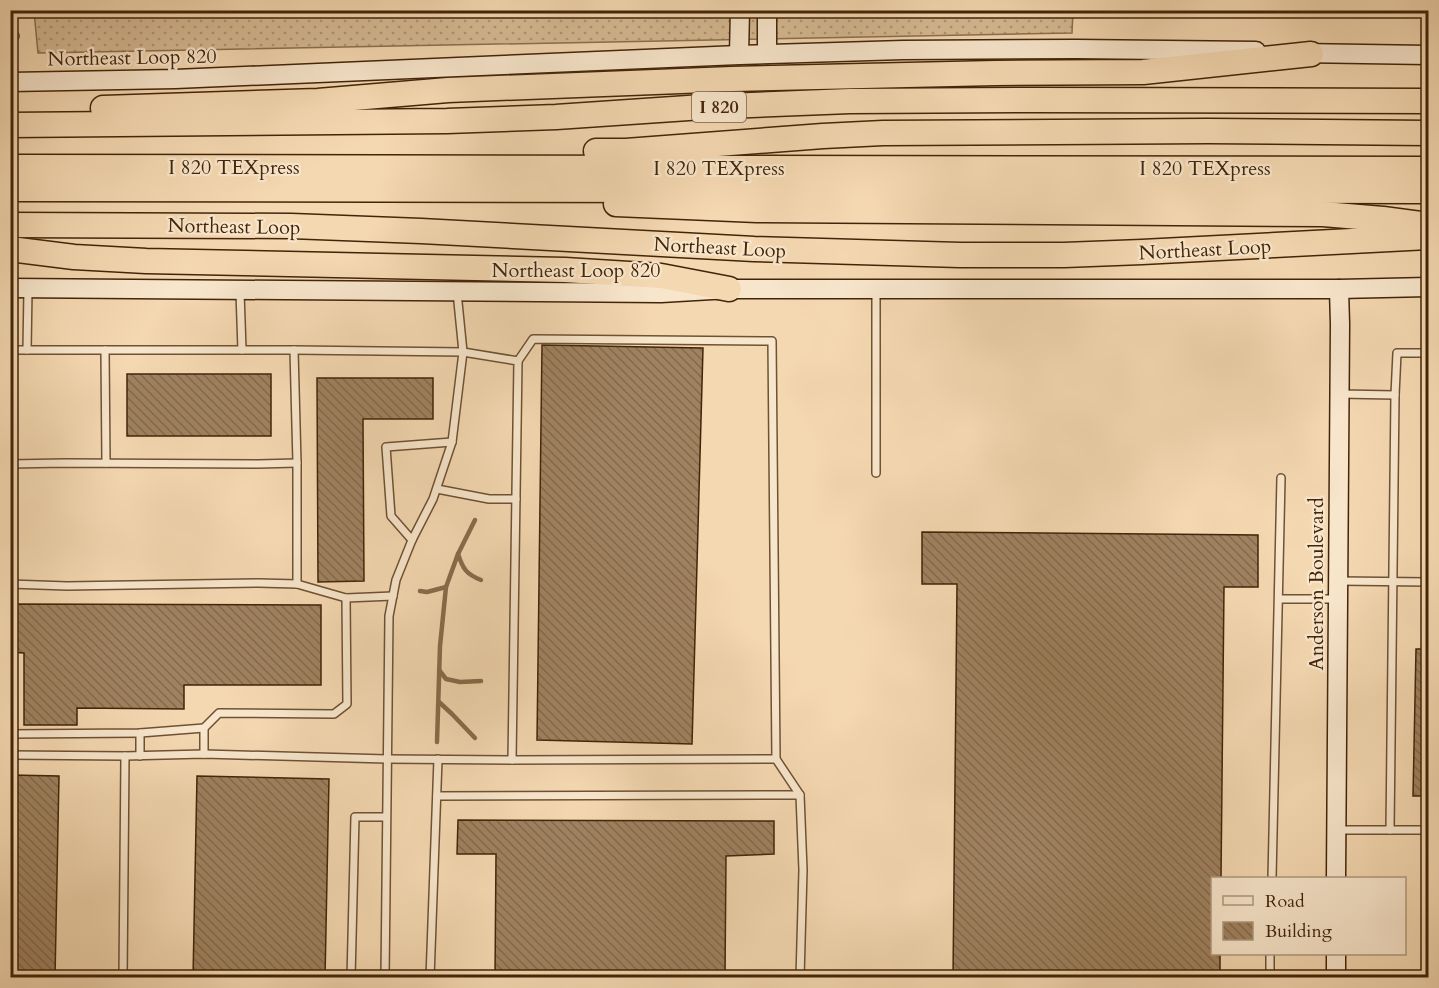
<svg xmlns="http://www.w3.org/2000/svg" width="1439" height="988" font-family="Cardo,serif">
	<defs>
		<pattern id="grass-dots" width="8" height="8" patternUnits="userSpaceOnUse" patternTransform="scale(1.5)"><rect width="8" height="8" fill="#d6ba94"/><path d="M2 2h.1M6 6h.1" fill="none" stroke="#af9777" stroke-width="1.8" stroke-linecap="round"/></pattern>
		<pattern id="building-back-hatch" width="6" height="6" patternUnits="userSpaceOnUse" patternTransform="scale(1.5)"><rect width="6" height="6" fill="#9f8260"/><path d="M-1 5l2 2M0 0l6 6M5-1l2 2" fill="none" stroke="#836a4d"/></pattern>
	</defs>
	<rect width="100%" height="100%" fill="#f4d8b1"/>
	<filter id="stains"><feTurbulence type="fractalNoise" baseFrequency=".00333" numOctaves="4"/><feColorMatrix values="0 0 0 0 .2 0 0 0 0 .09 0 0 0 0 .02 0 0 0 .5 -.17"/></filter>
	<radialGradient id="worn" r=".72"><stop offset=".6" stop-color="#630" stop-opacity="0"/><stop offset="1" stop-color="#630" stop-opacity=".3"/></radialGradient>
	<polygon fill="url(#grass-dots)" stroke="#8c704e" stroke-width="1.5" points="34,11 1073,11 1072,33 38,53"/>
	<g fill="none" stroke-linecap="round" stroke-linejoin="round">
		<g stroke="#886c4c" stroke-width="4.5">
			<path d="M458,554C463,569 466,574 481,580"/>
			<polyline points="420,591 427,592 446,587"/>
			<polyline points="439,670 446,679 460,682 481,681"/>
			<polyline points="439,702 452,714 475,738"/>
			<polyline points="437,742 440,646 446,587 458,554 475,520"/>
		</g>
	</g>
	<g fill="url(#building-back-hatch)" stroke="#422509" stroke-width="1.5">
		<polygon points="542,345 703,348 692,744 537,740"/>
		<rect x="127" y="374" width="144" height="62"/>
		<polygon points="317,378 433,378 433,419 363,419 364,581 318,582"/>
		<polygon points="922,532 1258,535 1258,587 1224,587 1221,879 1212,879 1212,954 1220,954 1220,978 953,978 957,584 922,584"/>
		<polygon points="10,604 321,605 321,685 184,685 184,709 77,708 77,725 24,725 24,653 10,652"/>
		<polygon points="1416,649 1428,649 1428,796 1413,796"/>
		<polygon points="10,775 59,776 55,978 10,978"/>
		<polygon points="197,776 329,779 325,978 193,978"/>
		<polygon points="458,820 774,821 774,854 726,856 725,978 495,978 496,854 457,854"/>
	</g>
	<g fill="none" stroke-linecap="round" stroke-linejoin="round">
		<g stroke="#6e5233" stroke-width="10">
			<g id="lane">
				<polyline points="10,36 15,36"/>
				<polyline points="876,289 876,473"/>
				<polyline points="240,292 242,350"/>
				<polyline points="10,350 294,350 463,352 518,361 512,760"/>
				<polyline points="27,350 28,290"/>
				<polyline points="105,350 106,463"/>
				<polyline points="294,350 297,463 297,584"/>
				<polyline points="518,361 533,339 772,341 776,759"/>
				<polyline points="1340,394 1395,395 1397,353 1428,353"/>
				<polyline points="10,464 64,463 258,464 297,463"/>
				<polyline points="437,489 489,499 516,499"/>
				<polyline points="412,540 391,516 386,447 452,442"/>
				<polyline points="1338,581 1428,582"/>
				<polyline points="10,584 67,586 259,583 297,584 346,598 393,596"/>
				<polyline points="1279,599 1336,599"/>
				<polyline points="140,733 140,756"/>
				<polyline points="10,734 140,733 204,728"/>
				<polyline points="204,754 204,728 219,713 334,714 347,704 346,598"/>
				<polyline points="10,755 125,756 204,754 387,759 512,760 776,759 800,795 803,870 800,978"/>
				<polyline points="437,796 800,795"/>
				<polyline points="1338,830 1428,830"/>
				<polyline points="1390,830 1395,395"/>
				<polyline points="1272,878 1281,478"/>
				<polyline points="123,978 125,756"/>
				<polyline points="351,978 355,817 386,817"/>
				<polyline points="385,978 389,616 396,580 412,540 433,499 452,442 463,352 457,292"/>
				<polyline points="430,978 438,759"/>
				<polyline points="1270,978 1270,954"/>
			</g>
		</g>
		<g stroke="#422509" stroke-width="21">
			<g id="secondary">
				<polyline points="767,10 767,54"/>
				<polyline points="1299,53 1428,55"/>
				<polyline points="739,55 740,10"/>
				<polyline points="10,82 175,79 739,55 903,50 1076,49 1256,51"/>
				<polyline points="10,288 661,293 729,289 1339,289 1428,287"/>
				<polyline points="1336,878 1340,324 1339,289"/>
				<polyline points="1336,954 1336,978"/>
			</g>
		</g>
		<g stroke="#422509" stroke-width="27">
			<g id="highway">
				<polyline points="103,108 318,101 448,90 732,79 996,73 1143,72 1311,54"/>
				<polyline points="10,125 447,121 556,117 703,107 850,101 1034,100 1428,101"/>
				<polyline points="596,151 626,151 823,136 883,133 1208,131 1428,133"/>
				<polyline points="10,167 1428,169"/>
				<polyline points="10,189 1428,191"/>
				<polyline points="616,204 757,210 1323,214 1383,219 1428,225"/>
				<polyline points="10,225 291,226 421,231 754,249 960,255 1064,255 1142,252 1428,237"/>
				<polyline points="10,249 74,257 146,261 565,270 661,276 729,289"/>
			</g>
		</g>
		<use href="#lane" stroke="#f8e6cc" stroke-width="7"/>
		<use href="#secondary" stroke="#f8e6cc" stroke-width="18"/>
		<use href="#highway" stroke="#f4d8b1" stroke-width="24"/>
	</g>
	<g text-anchor="middle" stroke-width="4.5" stroke-linejoin="round" paint-order="stroke">
		<rect fill="#f8e6cc" stroke="#795f44" stroke-width="1.5" x="692" y="92" width="54" height="30" rx="4.5"/>
		<g font-size="18" font-weight="bold" fill="#422509">
			<text x="719" y="113">I 820</text>
		</g>
		<g font-size="20" fill="#422509" stroke="#f8e6cc">
			<text transform="translate(132 57) rotate(-1)" y="7">Northeast Loop 820</text>
			<text x="234" y="174">I 820 TEXpress</text>
			<text x="719" y="175">I 820 TEXpress</text>
			<text x="1205" y="175">I 820 TEXpress</text>
			<text transform="translate(234 226) rotate(1)" y="7">Northeast Loop</text>
			<text transform="translate(720 247) rotate(3)" y="7">Northeast Loop</text>
			<text transform="translate(1205 249) rotate(-3)" y="7">Northeast Loop</text>
			<text x="576" y="277">Northeast Loop 820</text>
			<text transform="translate(1316 584) rotate(-90)" y="7">Anderson Boulevard</text>
		</g>
	</g>
	<rect width="1439" height="988" fill="none" stroke="#f4d8b1" stroke-width="36"/>
	<rect x="12" y="12" width="1415" height="964" fill="none" stroke="#422509" stroke-width="3"/>
	<rect x="18" y="18" width="1403" height="952" fill="none" stroke="#422509" stroke-width="1.5"/>
	<rect x="1211" y="877" width="195" height="78" fill="#f8e6cc" stroke="#af997e" stroke-width="1.5"/>
	<rect x="1223" y="896" width="30" height="9" fill="#f8e6cc" stroke="#af997e" stroke-width="1.5"/>
	<text x="1265" y="907" font-size="18" fill="#422509">Road</text>
	<rect x="1223" y="922" width="30" height="18" fill="url(#building-back-hatch)" stroke="#af997e" stroke-width="1.5"/>
	<text x="1265" y="937" font-size="18" fill="#422509">Building</text>
	<rect width="100%" height="100%" filter="url(#stains)"/>
	<rect width="100%" height="100%" fill="url(#worn)"/>
</svg>
